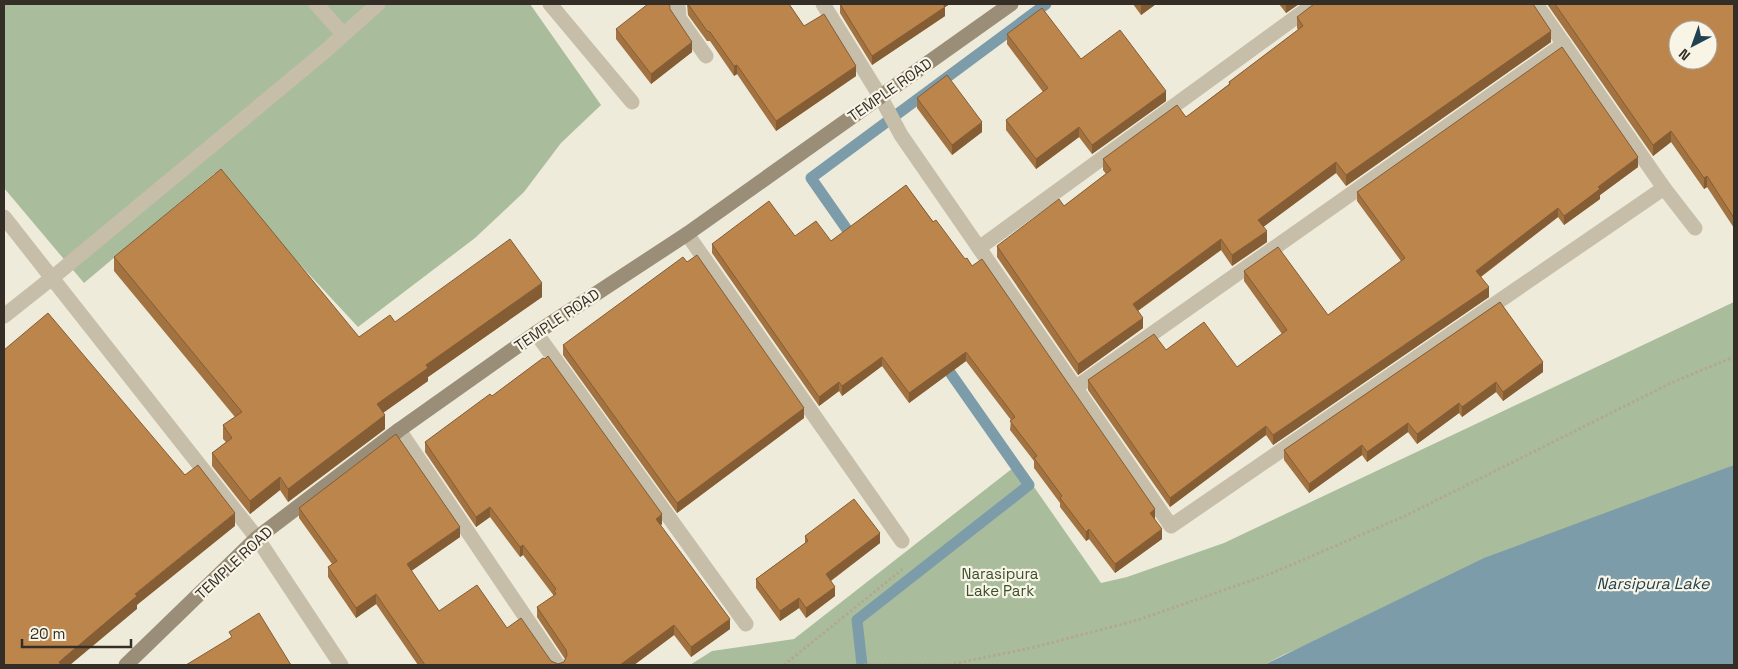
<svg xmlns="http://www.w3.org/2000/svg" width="1738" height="669" font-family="'Space Grotesk',sans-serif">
	<rect width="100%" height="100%" fill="#efebdb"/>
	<g fill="#a9bd9c">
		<polygon points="4,4 530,4 601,105 561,143 524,192 475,238 358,327 215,173 84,283 4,188"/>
		<polygon points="1734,302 1734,465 1283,655 1264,665 690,665 712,651 794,639 1018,464 1101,583 1127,577 1224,543"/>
	</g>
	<polygon fill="#7c9caa" points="1734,465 1734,665 1264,665 1484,558"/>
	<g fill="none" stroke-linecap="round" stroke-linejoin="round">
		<g stroke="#7c9caa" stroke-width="11">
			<polyline points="855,241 811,178 1046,4"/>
			<polyline points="862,665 857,620 1029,485 942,361"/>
		</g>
		<g stroke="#b2a892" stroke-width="3" stroke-dasharray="2.5 2.5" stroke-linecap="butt">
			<polyline points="784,665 904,568"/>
			<polyline points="864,665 948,665 1031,648 1138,620 1270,574 1405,516 1673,382 1734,357"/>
		</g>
		<g stroke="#c6bea8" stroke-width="15">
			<polyline points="316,4 343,34"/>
			<polyline points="550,4 632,102"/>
			<polyline points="678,4 679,18 706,56"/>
			<polyline points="823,4 880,96 901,135 1171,526 1664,188"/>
			<polyline points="1536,4 1664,188 1695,228"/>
			<polyline points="4,217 52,278 323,53 378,4"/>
			<polyline points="687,234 902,541"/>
			<polyline points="979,248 1314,4"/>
			<polyline points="4,316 52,278 257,538 341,665"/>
			<polyline points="536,333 746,624"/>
			<polyline points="1075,388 1564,44"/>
			<polyline points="399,430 558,665"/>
		</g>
		<polyline stroke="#9a8e79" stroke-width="15" points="126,665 257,538 399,430 536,333 687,234 1011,4"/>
	</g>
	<g fill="#a27241">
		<polygon points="687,4 789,4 804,26 856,76 776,131 737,74 734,76 710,41 707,41 688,15"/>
		<polygon points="840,4 950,4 945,7 945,16 872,65 840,13"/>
		<polygon points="1133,4 1156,4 1141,15"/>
		<polygon points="1279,4 1299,4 1286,13"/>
		<polygon points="1547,4 1734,4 1734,228 1707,187 1704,189 1671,142 1653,156"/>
		<polygon points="670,9 692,52 651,84 616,39 616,29"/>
		<polygon points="1297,17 1551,42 1346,186 1336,173 1263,227 1267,242 1232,266 1221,250 1138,311 1143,328 1078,375 997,257 997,246 1064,206 1106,174 1103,170 1103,159 1186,117 1229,84 1229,82 1298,30 1297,28"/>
		<polygon points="1007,34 1081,59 1166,101 1092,154 1079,137 1036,169 1006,130 1006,120 1043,92 1007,44"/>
		<polygon points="917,98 982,132 952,155 917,108"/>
		<polygon points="1638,167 1600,195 1600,199 1564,225 1558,217 1481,277 1489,297 1273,445 1266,435 1170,507 1088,390 1088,380 1166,350 1237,367 1282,334 1244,281 1244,271 1328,315 1401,261 1357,201 1357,192"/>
		<polygon points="906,185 1155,519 1162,539 1115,573 1089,539 1086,541 1060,507 1060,503 1034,468 1034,461 1010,430 1011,420 966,361 909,403 882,366 842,396 839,391 819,406 712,253 712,244 795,236 831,241"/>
		<polygon points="114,257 359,337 542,297 428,377 428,381 383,413 385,429 288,502 280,490 250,514 212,466 212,453 226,442 223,439 223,425 235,417 114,271"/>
		<polygon points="1500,302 1543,372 1503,401 1496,392 1462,417 1459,413 1417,444 1408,432 1367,462 1362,455 1309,493 1284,460 1284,450"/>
		<polygon points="563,345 804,418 677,513 563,355"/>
		<polygon points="492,396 662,524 660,526 730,629 691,657 674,635 634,665 418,665 376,604 356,618 328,577 328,567 332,564 299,518 299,508 460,537 411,571 439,611 507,628 551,661 558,664 564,662 565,659 537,617 537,607 554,596 523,555 520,557 490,517 476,527 425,452 425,442"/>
		<polygon points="805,536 880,543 831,581 835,596 806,618 799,608 780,621 756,588 756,579 805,543"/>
	</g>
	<g fill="#845d35">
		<polygon points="940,4 950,4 945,7 945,16 872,65 872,56"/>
		<polygon points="1141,4 1156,4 1141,15"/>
		<polygon points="1286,4 1299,4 1286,13"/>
		<polygon points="1551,31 1551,42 1346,186 1346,175"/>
		<polygon points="692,42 692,52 651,84 651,74"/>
		<polygon points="737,65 737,74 734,76 734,66"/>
		<polygon points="856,66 856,76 776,131 776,121"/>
		<polygon points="1166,91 1166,101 1092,154 1092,145"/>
		<polygon points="982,122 982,132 952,155 952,145"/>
		<polygon points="1079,127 1079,137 1036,169 1036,159"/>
		<polygon points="1671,131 1671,142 1653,156 1653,145"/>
		<polygon points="1638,157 1638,167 1600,195 1600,199 1564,225 1564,216 1598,187"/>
		<polygon points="1336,162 1336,173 1258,231 1258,220"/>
		<polygon points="1707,176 1707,187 1704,189 1704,178"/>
		<polygon points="1558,208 1558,217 1476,280 1476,271"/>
		<polygon points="1267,231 1267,242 1232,266 1232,255"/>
		<polygon points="5,238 5,254 4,256 4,240"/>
		<polygon points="1221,239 1221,250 1133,314 1133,304"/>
		<polygon points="542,283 542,297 428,377 428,381 377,417 377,404 426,365"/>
		<polygon points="1489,287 1489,297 1273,445 1273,435"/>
		<polygon points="1143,318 1143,328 1078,375 1078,364"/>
		<polygon points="966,352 966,361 909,403 909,393"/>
		<polygon points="882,357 882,366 842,396 842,386"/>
		<polygon points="1543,362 1543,372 1503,401 1503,392"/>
		<polygon points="839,382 839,391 819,406 819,397"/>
		<polygon points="1496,382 1496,392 1462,417 1462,407"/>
		<polygon points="1459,403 1459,413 1417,444 1417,434"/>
		<polygon points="804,408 804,418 677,513 677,503"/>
		<polygon points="385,415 385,429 288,502 288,489"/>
		<polygon points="1408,423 1408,432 1367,462 1367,452"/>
		<polygon points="1266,426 1266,435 1170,507 1170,498"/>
		<polygon points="1362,445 1362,455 1309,493 1309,484"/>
		<polygon points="280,477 280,490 250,514 250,501"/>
		<polygon points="490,507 490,517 476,527 476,517"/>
		<polygon points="1155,509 1155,519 1150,522 1150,513"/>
		<polygon points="235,513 235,526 137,605 137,609 70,665 59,665 59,662 135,594"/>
		<polygon points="662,514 662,524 656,529 656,519"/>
		<polygon points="460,527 460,537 407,574 407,564"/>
		<polygon points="1089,529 1089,539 1086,541 1086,532"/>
		<polygon points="1162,529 1162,539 1115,573 1115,564"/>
		<polygon points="880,533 880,543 826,584 826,574"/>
		<polygon points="523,545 523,555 520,557 520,547"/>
		<polygon points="835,587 835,596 806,618 806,608"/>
		<polygon points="376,594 376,604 356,618 356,608"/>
		<polygon points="799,598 799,608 780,621 780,611"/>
		<polygon points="730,619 730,629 691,657 691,647"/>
		<polygon points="674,625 674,635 634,665 620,665"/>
	</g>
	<g fill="#bc854c" stroke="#845d35" fill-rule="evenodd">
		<polygon points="648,4 670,4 670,9 692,42 651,74 616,29"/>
		<polygon points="688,4 789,4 804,26 824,14 856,66 776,121 737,65 734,66 710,32 707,31"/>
		<polygon points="840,4 943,4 945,7 872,56"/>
		<polygon points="1314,4 1533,4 1551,31 1346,175 1336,162 1258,220 1267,231 1232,255 1221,239 1133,304 1143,318 1078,364 997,246 1059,199 1064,206 1111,170 1103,159 1177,105 1186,117 1230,84 1229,82 1303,26 1297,17"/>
		<path d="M1555,4H1734V218L1707,176L1704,178L1671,131L1653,145ZM1678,30H1708V60H1678Z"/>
		<polygon points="1042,8 1081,59 1120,30 1166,91 1092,145 1079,127 1036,159 1006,120 1048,88 1007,34"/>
		<polygon points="1562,47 1638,157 1598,187 1600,189 1564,216 1558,208 1476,271 1489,287 1273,435 1266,426 1170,498 1088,380 1154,334 1166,350 1204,322 1237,367 1287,330 1244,271 1278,247 1328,315 1405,258 1357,192"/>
		<polygon points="947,75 982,122 952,145 917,98"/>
		<polygon points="221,169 359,337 390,315 395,322 510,239 542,283 426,365 428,368 377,404 385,415 288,489 280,477 250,501 212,453 232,438 223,425 242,412 114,257"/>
		<polygon points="906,185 933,222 936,220 965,259 967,258 972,266 982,259 1155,509 1150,513 1162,529 1115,564 1089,529 1086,532 1060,498 1062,496 1034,458 1037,456 1010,421 1015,417 966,352 909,393 882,357 842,386 839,382 819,397 712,244 769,201 795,236 816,221 831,241"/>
		<polygon points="697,255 804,408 677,503 563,345 683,257 687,262"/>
		<polygon points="1500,302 1543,362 1503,392 1496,382 1462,407 1459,403 1417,434 1408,423 1367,452 1362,445 1309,484 1284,450"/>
		<polygon points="48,313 185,475 198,465 235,513 135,594 137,596 59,662 61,665 4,665 4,350"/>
		<polygon points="548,356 662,514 656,519 730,619 691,647 674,625 620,665 425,665 376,594 356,608 328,567 337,561 299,508 396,434 460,527 407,564 439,611 477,585 507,628 521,618 551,661 558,664 564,662 567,655 566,650 537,607 556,594 554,591 556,589 523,545 520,547 490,507 476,517 425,442 490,394 492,396 543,358 545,359"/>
		<polygon points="854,499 880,533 826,574 835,587 806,608 799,598 780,611 756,579 808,541 805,536"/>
		<polygon points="259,613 291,665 186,665 232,637 229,632"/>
	</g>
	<g text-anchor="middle" stroke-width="4.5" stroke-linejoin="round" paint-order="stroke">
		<g font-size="15" fill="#342e27" stroke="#f8f4e6">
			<text transform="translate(890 90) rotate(-35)" y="5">TEMPLE ROAD</text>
			<text transform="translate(557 320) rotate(-34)" y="5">TEMPLE ROAD</text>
			<text transform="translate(234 563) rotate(-43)" y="5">TEMPLE ROAD</text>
		</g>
		<g font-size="15" fill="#3a502d" stroke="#f8f4e6">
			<text x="1000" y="579">Narasipura<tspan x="1000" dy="17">Lake Park</tspan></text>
		</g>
		<g font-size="16" font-style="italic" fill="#204152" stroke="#f8f4e6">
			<text x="1653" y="589">Narsipura Lake</text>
		</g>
	</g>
	<rect width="1738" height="669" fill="none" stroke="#342e27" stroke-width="10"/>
	<g transform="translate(1693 45) rotate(221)"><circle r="24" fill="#f8f4e6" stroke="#aaa59a"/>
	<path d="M0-4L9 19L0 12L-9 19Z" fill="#204152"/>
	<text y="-8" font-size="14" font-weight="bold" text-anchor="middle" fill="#342e27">N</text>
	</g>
	<path d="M22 639v8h109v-8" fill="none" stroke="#342e27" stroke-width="2.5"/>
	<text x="30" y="639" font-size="15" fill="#342e27" stroke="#f8f4e6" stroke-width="4" paint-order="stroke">20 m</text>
</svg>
